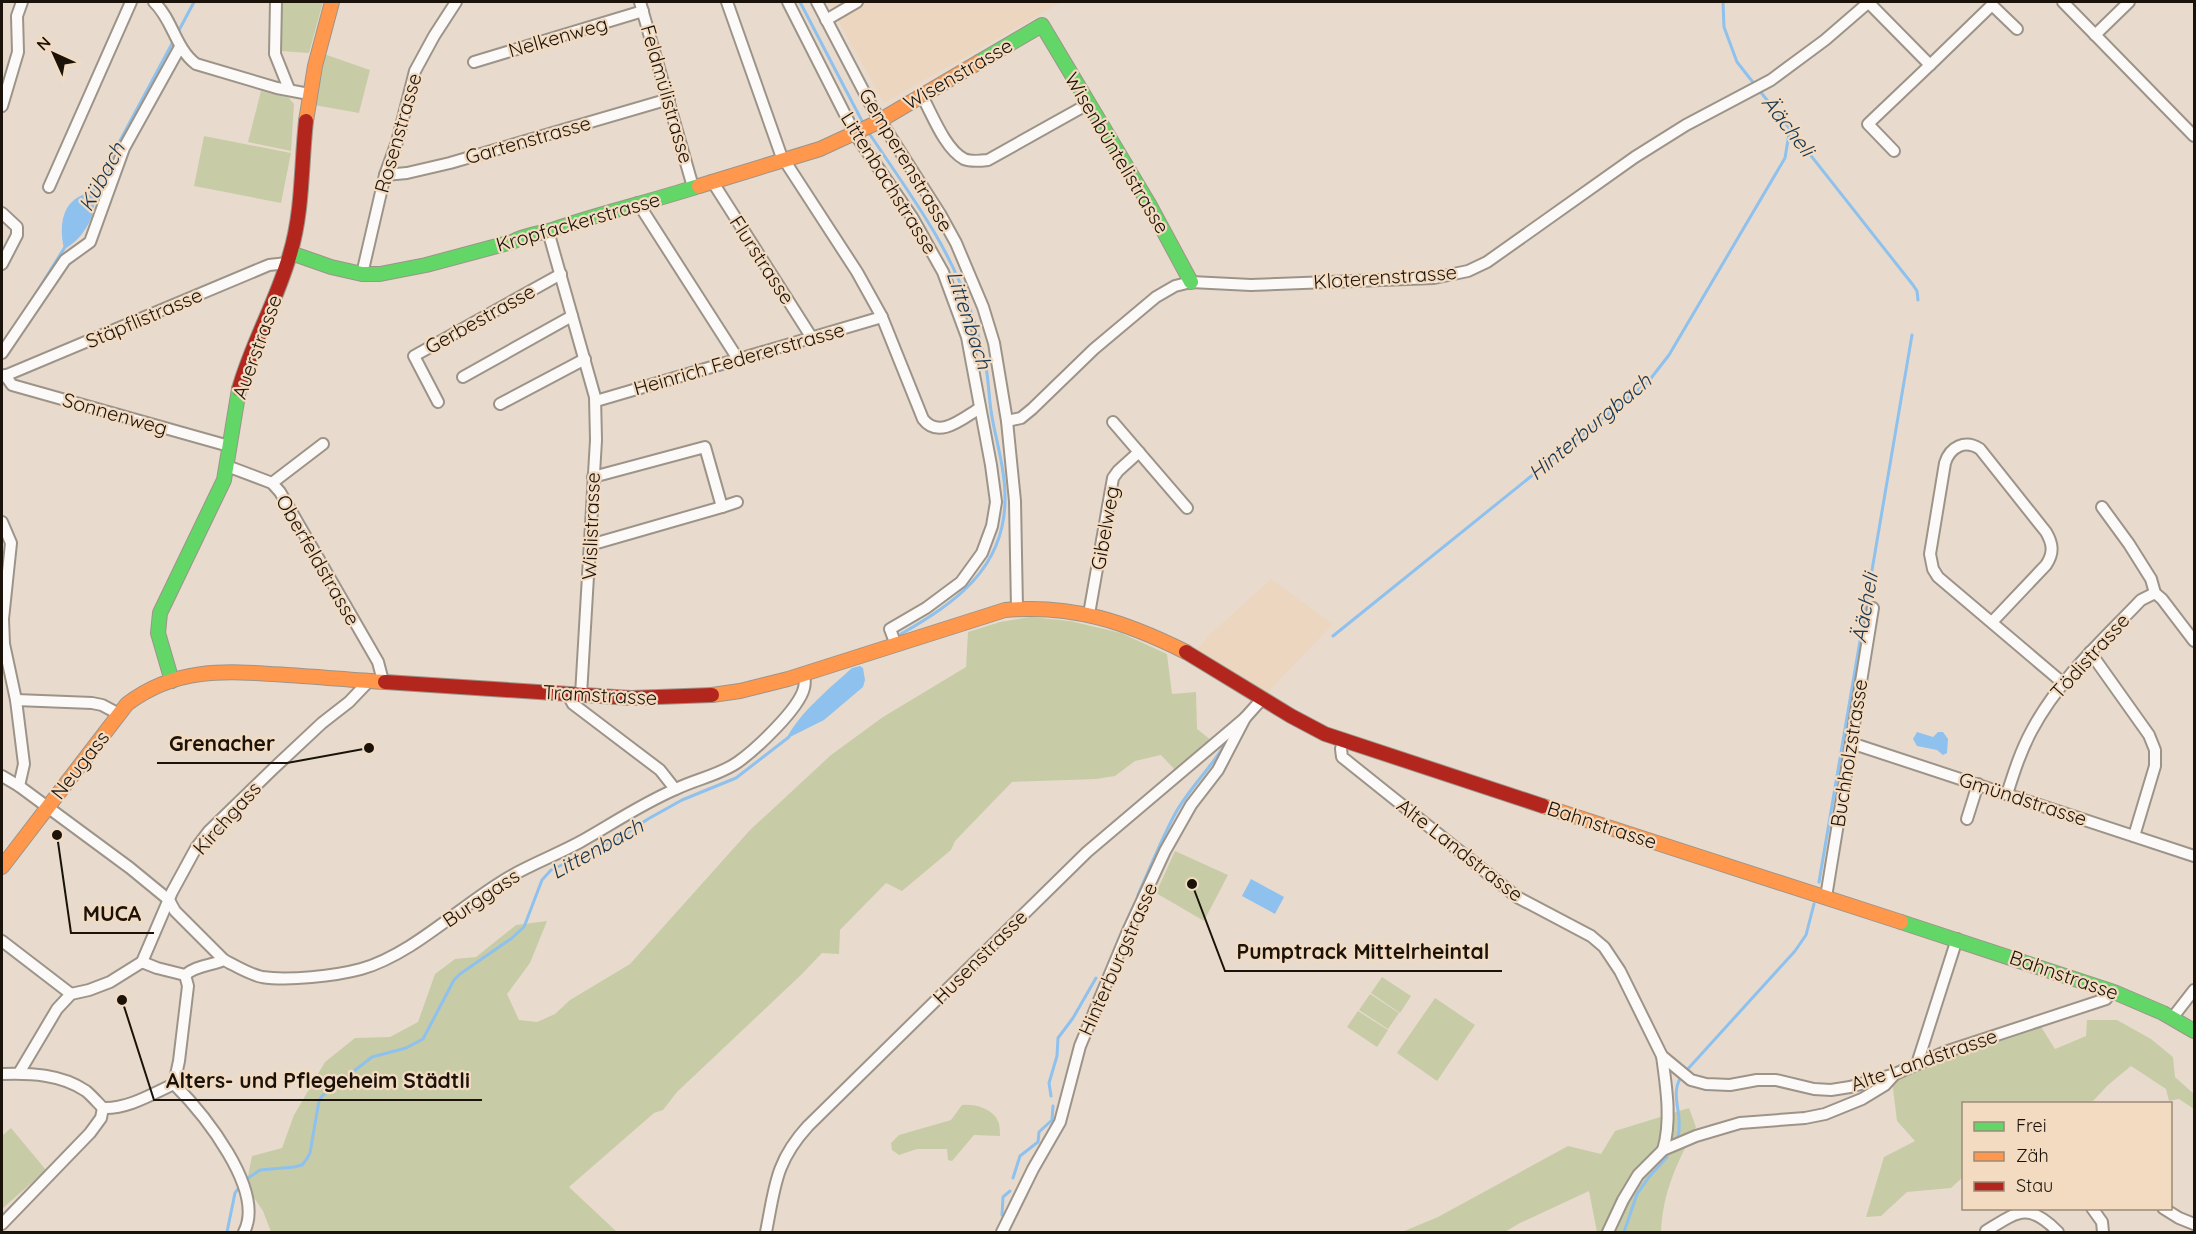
<svg xmlns="http://www.w3.org/2000/svg" width="2196" height="1234" font-family="Quicksand,sans-serif">
	<rect width="100%" height="100%" fill="#e8dbcd"/>
	<g fill="#ecd6bf">
		<polygon points="828,2 1062,2 884,103"/>
		<polygon points="1271,579 1333,624 1267,693 1192,656 1207,637"/>
	</g>
	<g fill="#c7cca7">
		<polygon points="282,2 323,2 309,53 280,51"/>
		<polygon points="324,54 370,70 359,113 314,105"/>
		<polygon points="261,91 289,98 294,104 291,151 248,142"/>
		<polygon points="204,136 291,153 281,203 194,186"/>
		<polygon points="1030,617 1070,621 1121,633 1167,654 1172,694 1196,692 1197,729 1211,740 1176,771 1161,755 1135,761 1115,776 1096,779 1012,782 955,841 951,850 902,891 886,883 840,930 839,954 822,953 801,975 677,1092 663,1110 654,1113 569,1187 617,1232 271,1232 263,1211 246,1186 252,1156 282,1148 294,1115 325,1062 355,1038 390,1037 418,1022 435,974 455,959 476,957 516,925 547,921 530,963 507,994 519,1020 537,1022 555,1014 570,1000 630,964 750,830 831,755 883,717 966,667 968,632 1000,622"/>
		<polygon points="1175,851 1228,875 1204,921 1156,893"/>
		<polygon points="1382,977 1411,996 1400,1013 1371,993"/>
		<polygon points="1370,994 1399,1013 1388,1029 1359,1010"/>
		<polygon points="1435,998 1475,1025 1437,1081 1397,1053"/>
		<polygon points="1358,1011 1388,1030 1377,1047 1347,1027"/>
		<polygon points="2087,1020 2117,1020 2151,1039 2173,1057 2175,1077 2194,1094 2194,1109 2179,1099 2169,1101 2166,1089 2131,1066 2108,1085 2093,1101 2083,1103 1964,1104 1963,1177 1951,1188 1907,1192 1881,1216 1866,1217 1884,1157 1915,1141 1897,1121 1892,1081 1945,1058 2040,1025 2055,1049 2086,1036"/>
		<path d="M962,1105C975,1104 992,1108 998,1121C1000,1125 1000,1132 1000,1136L974,1135L952,1161L948,1160L947,1149H917L899,1155L892,1150L891,1143L899,1135L951,1120Z"/>
		<path d="M1689,1108L1696,1127C1677,1163 1663,1191 1661,1232H1597L1589,1191L1520,1223L1505,1232H1402L1438,1217L1568,1146L1601,1154L1615,1131Z"/>
		<polygon points="11,1128 46,1170 2,1209 2,1133 3,1135"/>
	</g>
	<g fill="#8ec1ed">
		<path d="M93,192C99,212 84,239 64,249C58,222 63,197 93,192Z"/>
		<path d="M860,666L863,668L865,680L863,687L824,720L786,739C802,710 828,690 852,668Z"/>
		<polygon points="1917,732 1933,737 1938,732 1943,732 1948,739 1947,753 1943,755 1937,750 1917,746 1913,739"/>
		<polygon points="1251,879 1284,897 1275,914 1242,896"/>
	</g>
	<g fill="none" stroke-linecap="round" stroke-linejoin="round">
		<g stroke="#8ec1ed" stroke-width="3">
			<polyline points="800,2 863,123"/>
			<polyline points="1723,2 1724,27 1737,62 1913,285 1917,291 1918,300"/>
			<polyline points="177,34 194,2"/>
			<path d="M869,133C906,189 947,242 969,306C976,326 982,347 986,367C989,384 989,401 992,417C997,444 1005,470 1005,497C1006,568 955,603 901,634"/>
			<polyline points="92,193 174,40"/>
			<polyline points="33,298 65,247"/>
			<polyline points="1333,636 1648,382 1669,355 1785,158 1790,128"/>
			<polyline points="1819,882 1912,335"/>
			<path d="M1138,895C1150,868 1161,840 1175,814C1188,790 1209,770 1224,746"/>
			<polyline points="1686,1071 1795,951 1806,935 1814,904"/>
			<polyline points="1051,1096 1049,1083 1057,1056 1058,1038 1073,1018 1096,978"/>
			<path d="M1678,1136C1684,1114 1669,1096 1681,1077"/>
			<polyline points="1013,1178 1020,1156 1038,1142 1039,1132 1052,1120 1053,1106"/>
			<polyline points="244,1181 260,1170 294,1167 302,1165 306,1160 310,1153 319,1101 322,1096 372,1057 406,1048 423,1039 454,980 460,974 512,938 524,927 542,880 551,870 616,840 648,819 682,800 736,778 789,737"/>
			<polyline points="1002,1215 1003,1197 1010,1191"/>
			<polyline points="227,1232 235,1193 240,1186"/>
			<polyline points="1624,1232 1637,1194 1649,1177 1667,1157"/>
		</g>
		<g stroke="#9d9489" stroke-width="14">
			<g id="street">
				<path d="M154,2C173,20 175,48 196,64L277,88L309,94"/>
				<polyline points="276,2 275,54 289,89"/>
				<polyline points="640,2 693,187"/>
				<path d="M727,2L781,155L857,272L882,317L923,419C939,440 963,418 980,408"/>
				<polyline points="788,2 855,134 912,217 943,272 967,337 991,465 996,502 992,526 982,553 961,582 926,608 890,629 896,645"/>
				<polyline points="817,2 873,109 940,214 956,243 983,307 994,343 1007,421 1015,501 1017,608"/>
				<polyline points="1868,2 1930,65 1868,124 1894,151"/>
				<polyline points="2063,2 2194,136"/>
				<polyline points="826,20 857,2"/>
				<polyline points="2095,35 2129,2"/>
				<polyline points="474,62 643,11"/>
				<polyline points="1930,65 1992,5 2017,29"/>
				<path d="M922,96C932,114 945,149 964,159C971,162 980,161 988,160L1088,104"/>
				<polyline points="2,106 18,52 17,16 22,2"/>
				<polyline points="385,175 407,173 450,163 669,99"/>
				<polyline points="712,181 812,338"/>
				<polyline points="49,187 131,2"/>
				<polyline points="638,203 738,359"/>
				<polyline points="2,213 17,227 17,235 2,264"/>
				<polyline points="548,231 595,397 596,440 581,695"/>
				<polyline points="362,274 385,175 397,142 415,71 434,36 456,2"/>
				<polyline points="2,353 65,260 90,242 124,148 180,47"/>
				<polyline points="5,375 12,385 229,446"/>
				<polyline points="2,377 269,265 287,263"/>
				<polyline points="463,377 572,316"/>
				<polyline points="596,401 882,317"/>
				<polyline points="438,402 414,356 561,274"/>
				<polyline points="500,404 585,359"/>
				<polyline points="1007,421 1021,418 1032,409 1094,349 1156,297 1175,286 1191,282 1251,285 1434,278 1468,271 1487,262 1635,157 1686,125 1771,80 1825,40 1869,2"/>
				<polyline points="1113,422 1187,508"/>
				<polyline points="227,466 272,483 280,492 378,662 383,681"/>
				<polyline points="272,483 323,444"/>
				<polyline points="722,507 737,502"/>
				<polyline points="2102,507 2129,544 2151,579 2155,593 2162,599 2194,641"/>
				<polyline points="2,522 11,543 3,619 4,644 16,700 24,764 19,786"/>
				<polyline points="590,545 722,507 705,447 593,477"/>
				<polyline points="1089,614 1113,478 1118,471 1139,452"/>
				<path d="M1992,622L2046,565C2054,553 2053,544 2046,532L1980,449C1965,439 1950,447 1945,463L1930,554L1933,569L1938,577L2063,683"/>
				<polyline points="2090,652 2149,735 2155,750 2155,766 2134,836"/>
				<polyline points="568,695 573,704 660,770 675,789"/>
				<polyline points="16,700 92,703 102,705 119,714"/>
				<polyline points="1343,741 1341,749 1342,757 1517,897 1591,936 1604,947 1620,971 1662,1056 1691,1080 1706,1084 1730,1085 1757,1080 1776,1080 1814,1089 1831,1090 1850,1087 1895,1074 1945,1052 2106,999 2112,991"/>
				<polyline points="1851,743 2194,856"/>
				<polyline points="2,776 19,786 130,868 169,900 175,911 224,960"/>
				<path d="M2007,794C2014,772 2021,750 2032,730C2059,679 2102,641 2141,600L2155,593"/>
				<polyline points="1967,819 1978,784"/>
				<polyline points="1826,897 1873,608"/>
				<polyline points="2,941 71,994"/>
				<path d="M142,962L157,968L185,975C197,965 210,966 224,960C236,966 248,974 262,977C288,981 335,976 361,969C414,954 463,903 511,876C534,863 558,854 580,842C612,824 643,803 676,789C696,779 720,775 738,762C756,749 799,709 804,688C805,684 805,679 804,674"/>
				<polyline points="2173,1017 2194,990"/>
				<path d="M1662,1056C1666,1085 1672,1121 1663,1150"/>
				<polyline points="1917,1064 1957,939"/>
				<polyline points="19,1073 57,1009 71,994 89,990 110,982 142,962 172,892 196,848 209,831 274,768 322,723 349,702 370,680"/>
				<path d="M2,1074C30,1073 61,1074 86,1091C92,1096 98,1103 103,1108"/>
				<path d="M174,1084C203,1113 266,1190 244,1232"/>
				<polyline points="174,1084 179,1061 188,986 185,975"/>
				<path d="M103,1108C128,1109 152,1094 174,1084"/>
				<polyline points="2092,1208 2102,1222 2103,1232"/>
				<polyline points="2163,1208 2179,1218 2194,1224"/>
				<polyline points="2,1224 90,1133 101,1118 103,1108"/>
				<path d="M1986,1231C2017,1212 2028,1201 2058,1232"/>
				<path d="M766,1232C775,1187 775,1162 808,1126L1087,852L1245,718"/>
				<polyline points="1002,1232 1033,1169 1060,1122 1080,1046 1128,931 1165,851 1191,805 1218,770 1245,718 1262,699"/>
				<polyline points="1608,1232 1623,1200 1638,1175 1663,1150 1696,1136 1740,1123 1805,1118 1825,1114 1862,1099 1885,1085 1894,1075"/>
			</g>
		</g>
		<g stroke="#9d9489" stroke-width="16">
			<g id="fast">
				<polyline points="979,62 1042,25 1149,204 1191,282"/>
				<path d="M291,253L331,267L362,274H380L426,265L512,242C525,235 538,234 552,230C600,213 650,202 699,186"/>
				<polyline points="172,681 158,633 160,613 224,480 239,389"/>
				<polyline points="1901,922 2114,992 2163,1013 2194,1031"/>
			</g>
		</g>
		<g stroke="#9d9489" stroke-width="16">
			<g id="slow">
				<polyline points="306,121 315,66 332,2"/>
				<polyline points="699,186 820,149 874,124 979,62"/>
				<path d="M712,695L740,691L788,679L1005,610C1073,604 1126,622 1186,652"/>
				<polyline points="1543,806 1901,922"/>
				<path d="M2,867L127,704C177,666 228,671 287,675C320,677 352,680 385,682"/>
			</g>
		</g>
		<g stroke="#9d9489" stroke-width="16">
			<g id="jam">
				<path d="M239,389C252,342 277,301 290,254C303,211 301,166 306,121"/>
				<polyline points="1186,652 1291,716 1325,734 1543,806"/>
				<polyline points="385,682 631,698 712,695"/>
			</g>
		</g>
		<use href="#street" stroke="#fcfaf8" stroke-width="10"/>
		<use href="#fast" stroke="#63d668" stroke-width="14"/>
		<use href="#slow" stroke="#ff974d" stroke-width="14"/>
		<use href="#jam" stroke="#b3261e" stroke-width="14"/>
	</g>
	<g text-anchor="middle" stroke-width="4.5" stroke-linejoin="round" paint-order="stroke">
		<g font-size="20" fill="#1b130a" stroke="#f3dbc2">
			<text transform="translate(558 37) rotate(-16)" y="7">Nelkenweg</text>
			<text transform="translate(958 74) rotate(-30)" y="7">Wisenstrasse</text>
			<text transform="translate(667 94) rotate(74)" y="7">Feldmülistrasse</text>
			<text transform="translate(398 133) rotate(-74)" y="7">Rosenstrasse</text>
			<text transform="translate(528 140) rotate(-16)" y="7">Gartenstrasse</text>
			<text transform="translate(1117 153) rotate(59)" y="7">Wisenbüntelistrasse</text>
			<text transform="translate(906 160) rotate(59)" y="7">Gemperenstrasse</text>
			<text transform="translate(889 183) rotate(58)" y="7">Littenbachstrasse</text>
			<text transform="translate(578 222) rotate(-16)" y="7">Kropfackerstrasse</text>
			<text transform="translate(762 260) rotate(57)" y="7">Flurstrasse</text>
			<text transform="translate(1385 277) rotate(-4)" y="7">Kloterenstrasse</text>
			<text transform="translate(144 318) rotate(-23)" y="7">Stäpflistrasse</text>
			<text transform="translate(480 319) rotate(-29)" y="7">Gerbestrasse</text>
			<text transform="translate(257 347) rotate(-70)" y="7">Auerstrasse</text>
			<text transform="translate(739 359) rotate(-16)" y="7">Heinrich Federerstrasse</text>
			<text transform="translate(115 414) rotate(16)" y="7">Sonnenweg</text>
			<text transform="translate(591 526) rotate(-88)" y="7">Wislistrasse</text>
			<text transform="translate(1105 528) rotate(-80)" y="7">Gibelweg</text>
			<text transform="translate(318 560) rotate(60)" y="7">Oberfeldstrasse</text>
			<text transform="translate(2090 656) rotate(-48)" y="7">Tödistrasse</text>
			<text transform="translate(600 695) rotate(3)" y="7">Tramstrasse</text>
			<text transform="translate(1849 753) rotate(-81)" y="7">Buchholzstrasse</text>
			<text transform="translate(80 765) rotate(-52)" y="7">Neugass</text>
			<text transform="translate(2023 799) rotate(18)" y="7">Gmündstrasse</text>
			<text transform="translate(227 818) rotate(-48)" y="7">Kirchgass</text>
			<text transform="translate(1602 825) rotate(18)" y="7">Bahnstrasse</text>
			<text transform="translate(1460 850) rotate(38)" y="7">Alte Landstrasse</text>
			<text transform="translate(481 898) rotate(-34)" y="7">Burggass</text>
			<text transform="translate(980 957) rotate(-45)" y="7">Husenstrasse</text>
			<text transform="translate(1118 959) rotate(-66)" y="7">Hinterburgstrasse</text>
			<text transform="translate(2064 975) rotate(19)" y="7">Bahnstrasse</text>
			<text transform="translate(1924 1060) rotate(-19)" y="7">Alte Landstrasse</text>
		</g>
		<g font-size="21" font-style="italic" fill="#153652" stroke="#f3dbc2">
			<text transform="translate(1788 126) rotate(52)" y="7">Äächeli</text>
			<text transform="translate(102 177) rotate(-62)" y="7">Kübach</text>
			<text transform="translate(969 320) rotate(72)" y="7">Littenbach</text>
			<text transform="translate(1590 427) rotate(-40)" y="7">Hinterburgbach</text>
			<text transform="translate(1865 608) rotate(-80)" y="7">Äächeli</text>
			<text transform="translate(597 849) rotate(-29)" y="7">Littenbach</text>
		</g>
	</g>
	<path fill="none" stroke="#1b130a" stroke-width="2" d="M369 748L287 763H157M57 835L71 933H154M1192 884L1225 971H1502M122 1000L154 1100H482"/>
	<g fill="#1b130a" stroke="#f3dbc2" stroke-width="2">
		<circle cx="369" cy="748" r="6"/>
		<circle cx="57" cy="835" r="6"/>
		<circle cx="1192" cy="884" r="6"/>
		<circle cx="122" cy="1000" r="6"/>
	</g>
	<g font-size="21" text-anchor="middle" font-weight="bold" fill="#1b130a" stroke="#f3dbc2" stroke-width="4.5" stroke-linejoin="round" paint-order="stroke">
		<text x="222" y="751">Grenacher</text>
		<text x="112" y="921">MUCA</text>
		<text x="1363" y="959">Pumptrack Mittelrheintal</text>
		<text x="318" y="1088">Alters- und Pflegeheim Städtli</text>
	</g>
	<rect width="2196" height="1234" fill="none" stroke="#1b130a" stroke-width="6"/>
	<rect x="1962" y="1102" width="210" height="108" fill="#f3dbc2" stroke="#9d8b78" stroke-width="1.5"/>
	<rect x="1974" y="1122" width="30" height="9" fill="#63d668" stroke="#9d8b78" stroke-width="1.5"/>
	<text x="2016" y="1132" font-size="18" fill="#1b130a">Frei</text>
	<rect x="1974" y="1152" width="30" height="9" fill="#ff974d" stroke="#9d8b78" stroke-width="1.5"/>
	<text x="2016" y="1162" font-size="18" fill="#1b130a">Zäh</text>
	<rect x="1974" y="1182" width="30" height="9" fill="#b3261e" stroke="#9d8b78" stroke-width="1.5"/>
	<text x="2016" y="1192" font-size="18" fill="#1b130a">Stau</text>
	<g transform="translate(54 54) rotate(315)" stroke="#f3dbc2" stroke-width="4.5" paint-order="stroke">
	<path d="M0-4.5L10 22L0 15L-10 22Z" fill="#1b130a"/>
	<text y="-9" font-size="16" font-weight="bold" text-anchor="middle" fill="#1b130a">N</text>
	</g>
</svg>
